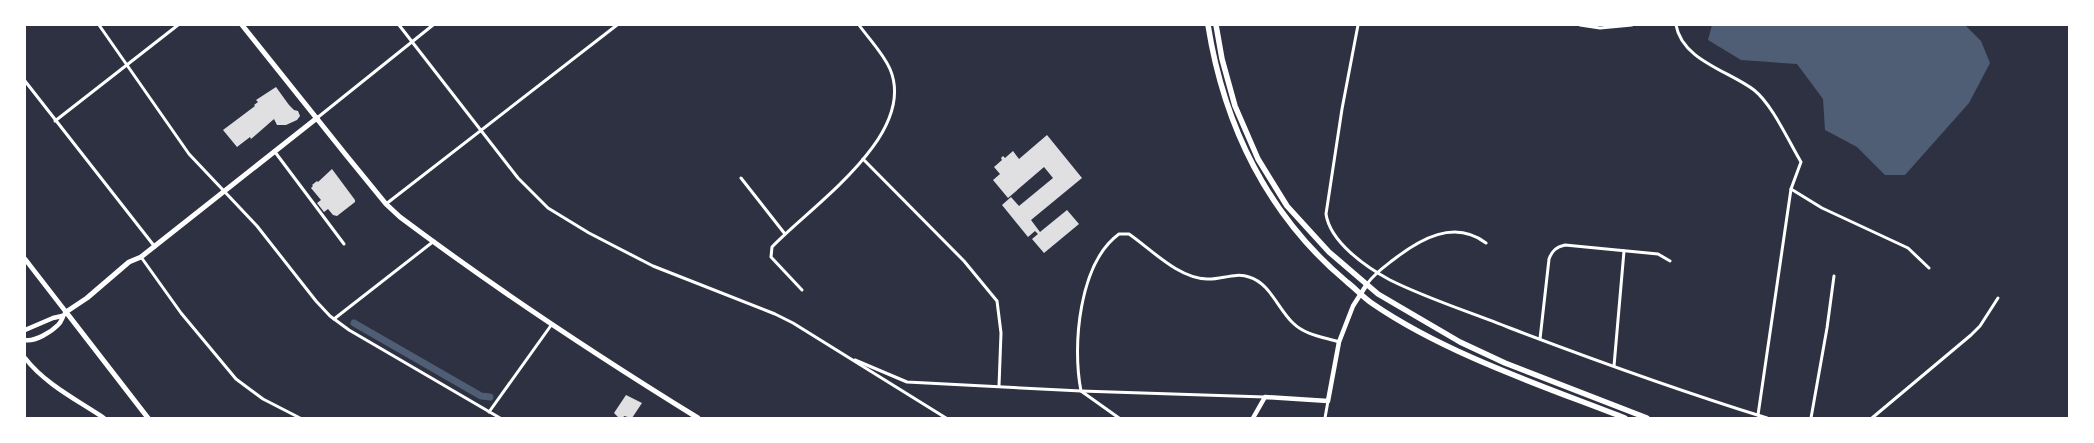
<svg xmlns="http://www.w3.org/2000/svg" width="2094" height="443" font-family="'Open Sans',sans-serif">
	<rect width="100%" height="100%" fill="#2d3142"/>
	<polygon fill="#4f5d75" points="1712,25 1965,25 1981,41 1990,63 1969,103 1905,175 1885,175 1857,147 1825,130 1823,99 1797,64 1741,60 1708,40"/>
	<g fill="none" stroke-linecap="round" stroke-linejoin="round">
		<polyline stroke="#4f5d75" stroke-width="7" points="354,323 481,396 490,397"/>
	</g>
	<g fill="#e0e0e3">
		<polygon points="276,87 289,105 294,110 298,111 300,116 297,120 286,125 277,125 274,119 251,139 250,137 237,147 223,130 255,106 254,105 258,102 256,100"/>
		<polygon points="1047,135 1082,178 1031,220 1040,232 1067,210 1079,224 1044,253 1032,239 1038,234 1035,231 1028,237 1002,205 1011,197 1019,206 1053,178 1044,167 1008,198 993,180 1000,174 994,167 1002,160 1001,158 1003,156 1005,158 1013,151 1019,159"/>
		<polygon points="332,169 355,200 355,202 337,216 333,215 328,209 324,212 317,203 321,200 311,188 313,186 312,185 317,181 318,182"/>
		<polygon points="626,395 642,403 632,418 624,416 623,418 619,418 614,413"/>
	</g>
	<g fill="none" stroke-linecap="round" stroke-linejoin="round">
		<g stroke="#fff" stroke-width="3">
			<polyline points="99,25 189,154 257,226 316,301 330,316 349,330 500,418"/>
			<polyline points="399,25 518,178 548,208 589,233 653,266 775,314 793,323 946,418"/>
			<path d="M1358,25L1342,109L1326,214C1330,242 1366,267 1390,280C1428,299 1470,312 1510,328C1594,360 1680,391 1767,418"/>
			<polyline points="1580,25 1600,28 1632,25"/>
			<path d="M1676,25C1682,60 1729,71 1754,90C1772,104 1789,142 1801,162L1791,189L1758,415"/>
			<polyline points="25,81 155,247"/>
			<polyline points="317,118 433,25"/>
			<polyline points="55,121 178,25"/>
			<polyline points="275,152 344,244"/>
			<polyline points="863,159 964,261 997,301 1001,333 999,386"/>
			<polyline points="741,178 785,234"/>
			<polyline points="1791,189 1822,208 1908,248 1929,268"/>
			<polyline points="386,204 617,25"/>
			<polyline points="141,257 181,313 236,379 263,399 300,418"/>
			<path d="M1367,284C1374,274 1384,267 1393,260C1420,239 1454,219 1486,243"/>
			<path d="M802,290L771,257L772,247C811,206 918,135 890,69C883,53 869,39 859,25"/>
			<polyline points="334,319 434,241"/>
			<path d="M1540,339L1549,259C1552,251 1556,247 1565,245L1658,254L1670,261"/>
			<polyline points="855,360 907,382 1081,391 1265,397"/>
			<polyline points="1614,366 1624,251"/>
			<polyline points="489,412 552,324"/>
			<path d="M1119,418L1081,391C1072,346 1079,263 1119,234H1129C1152,250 1178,278 1207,279C1220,280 1236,272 1249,277C1270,283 1278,309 1293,323C1305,335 1323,337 1339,342"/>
			<polyline points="1325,418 1328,401"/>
			<polyline points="1811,418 1827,328 1834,276"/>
			<polyline points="1872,418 1971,335 1980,326 1998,298"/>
		</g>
		<g stroke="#fff" stroke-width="4.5">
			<path d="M25,259L66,312C62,316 62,322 58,325C51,332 35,342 25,340"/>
			<polyline points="25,330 53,318 62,316"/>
			<path d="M25,358C45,384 77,400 104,418"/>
			<polyline points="1253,418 1265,397 1328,401 1339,342 1353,306 1367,284"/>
		</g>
		<g stroke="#fff" stroke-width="5">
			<path d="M242,25L346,155L386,204L400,217C496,289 596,355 698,418"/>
			<polyline points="148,418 66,312 87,298 129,262 141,257 317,118"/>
		</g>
		<g stroke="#fff" stroke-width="5.5">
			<path d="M1208,25C1224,126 1268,216 1347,282C1356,289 1364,298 1373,304C1446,354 1543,386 1625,418"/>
			<polyline points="1216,25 1222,59 1235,106 1258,159 1287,206 1329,252 1378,294 1460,342 1505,363 1647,418"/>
		</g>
	</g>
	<rect width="2094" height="443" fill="none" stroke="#ffffff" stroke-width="52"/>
</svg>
